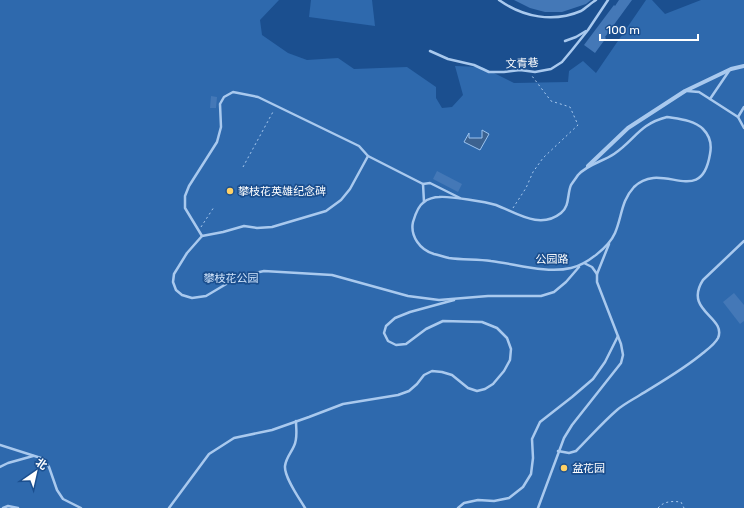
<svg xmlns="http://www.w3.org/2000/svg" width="744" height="508" font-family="Rubik,'Noto Sans SC',sans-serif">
	<rect width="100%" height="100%" fill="#1b4f8f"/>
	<g fill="#2e69ad">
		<polygon points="0,0 279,0 260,20 262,35 288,53 307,60 338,58 354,69 407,67 436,87 436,98 442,108 452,107 463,95 455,66 482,67 514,83 568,82 569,71 583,61 596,73 646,0 652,0 665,14 701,0 744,0 744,508 0,508"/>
		<polygon points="311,0 372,0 375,26 309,17"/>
	</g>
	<polygon fill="#3c6290" stroke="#9cc4f0" points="482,130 489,134 480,150 464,142 469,133 469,138 482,138"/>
	<g fill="#4478b7">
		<polygon points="514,0 591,0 586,4 562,12 545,12 530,8"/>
		<polygon points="619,0 632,0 605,37 606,38 595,53 584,45 614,5 615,6"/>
		<polygon points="211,96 217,97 216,108 210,108"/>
		<polygon points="437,171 462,184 458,192 433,179"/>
		<polygon points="734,293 744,305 744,321 740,324 723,302"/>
	</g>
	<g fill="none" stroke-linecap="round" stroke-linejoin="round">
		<g stroke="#a9c9ee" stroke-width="1" stroke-dasharray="2 3" stroke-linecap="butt">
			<polyline points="243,167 274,110"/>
			<polyline points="513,208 526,188 533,172 543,158 578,125 570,107 551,101 532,76"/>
			<polyline points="201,227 214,207"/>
			<path d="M658,508C664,501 672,501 681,502L684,508"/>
		</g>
		<g stroke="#a9c9ee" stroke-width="2.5">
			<path d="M499,0C523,17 553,23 581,11C586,8 591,3 596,0"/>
			<polyline points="565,41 576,37 586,31"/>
			<polyline points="430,51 448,59 474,65 489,72 504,72 520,70 535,72 551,69 562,62 572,50 588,30 608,0"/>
			<polyline points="687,91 699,92 710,99 738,117 744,128"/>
			<polyline points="710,99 729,71"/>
			<path d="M667,117C679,119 694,120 703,129C710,136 712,144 710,154C701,209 662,159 634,187C621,201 622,217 615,233C609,247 586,265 571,268C547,274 516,264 491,261C477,259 463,260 449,258C444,257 439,255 434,254C420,250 410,236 413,222C415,215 418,206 424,202C427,199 435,197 439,197C450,196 486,202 496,205C517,213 540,230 561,213C570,206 567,194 571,185C573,182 576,178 578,175C588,164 602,162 614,154C635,140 639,124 667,117Z"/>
			<polyline points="738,117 744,107"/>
			<polyline points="368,156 350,189 341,200 326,211 272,227 257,228 244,226 223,232 202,236 187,253 174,274 173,282 176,290 182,295 192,298 206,296 238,277 264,271 332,275 408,296 439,300 488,296 541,296 554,292 566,282 579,267"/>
			<polyline points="423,184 424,202"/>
			<polyline points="202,236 185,208 185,196 189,186 217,142 221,127 220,104 224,97 233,92 258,97 359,146 368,156 423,184 430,183 460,198"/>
			<polyline points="584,263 592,267 597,274"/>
			<path d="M296,421C296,430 298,438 294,446C291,453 286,458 285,466C284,477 299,498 305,508"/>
			<polyline points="0,445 44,459 49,467 57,490 63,499 81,508"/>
			<path d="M558,451L569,453L576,451C590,437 602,423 617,410C624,404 632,400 640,395C661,382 684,369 703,353C708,349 715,344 718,338C727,317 683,311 703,280L744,241"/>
			<polyline points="0,467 8,463 33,456"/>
			<polyline points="3,508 8,506 18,508"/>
			<polyline points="169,508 209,454 234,438 272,430 309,417 343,404 398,395 409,391 417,384 424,375 432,371 442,372 452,375 468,388 477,391 485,389 493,384 504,371 510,360 511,349 507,338 497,328 482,322 443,321 426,329 406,344 396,345 388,341 384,333 386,326 395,318 410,312 454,300"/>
			<polyline points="458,508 464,503 478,500 494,501 509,498 523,487 531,474 533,458 532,439 540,422 572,397 593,379 605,362 618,336"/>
			<polyline points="538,508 564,438 572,425 621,363 623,355 621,344 597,282 597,274 609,244"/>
		</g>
		<polyline stroke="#a9c9ee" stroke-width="4" points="588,166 628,128 685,91 731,69 744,66"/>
	</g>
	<g fill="#ffd166" stroke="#1b4f8f" stroke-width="1.5">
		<circle cx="230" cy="191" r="4"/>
		<circle cx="564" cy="468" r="4"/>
	</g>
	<g text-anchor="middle" stroke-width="3.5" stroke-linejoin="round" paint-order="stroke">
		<g font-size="11" fill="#fff" stroke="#1b4f8f">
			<text transform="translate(522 63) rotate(-3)" y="4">文青巷</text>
			<text transform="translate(552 259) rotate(-1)" y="4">公园路</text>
		</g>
		<g font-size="11" fill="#fff" stroke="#1b4f8f" text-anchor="start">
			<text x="238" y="195">攀枝花英雄纪念碑</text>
			<text x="572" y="472">盆花园</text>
		</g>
		<g font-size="11" fill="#cfe3fa" stroke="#1b4f8f">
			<text x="231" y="282">攀枝花公园</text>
		</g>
	</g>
	<g transform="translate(36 472) rotate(34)" stroke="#1b4f8f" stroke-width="3" paint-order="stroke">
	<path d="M0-3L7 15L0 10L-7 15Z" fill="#ffffff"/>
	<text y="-6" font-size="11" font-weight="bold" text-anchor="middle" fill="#ffffff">北</text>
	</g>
	<path d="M600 34v6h98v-6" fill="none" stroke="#ffffff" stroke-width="2"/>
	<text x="606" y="34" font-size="12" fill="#ffffff" stroke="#1b4f8f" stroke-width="3" paint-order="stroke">100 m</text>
</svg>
